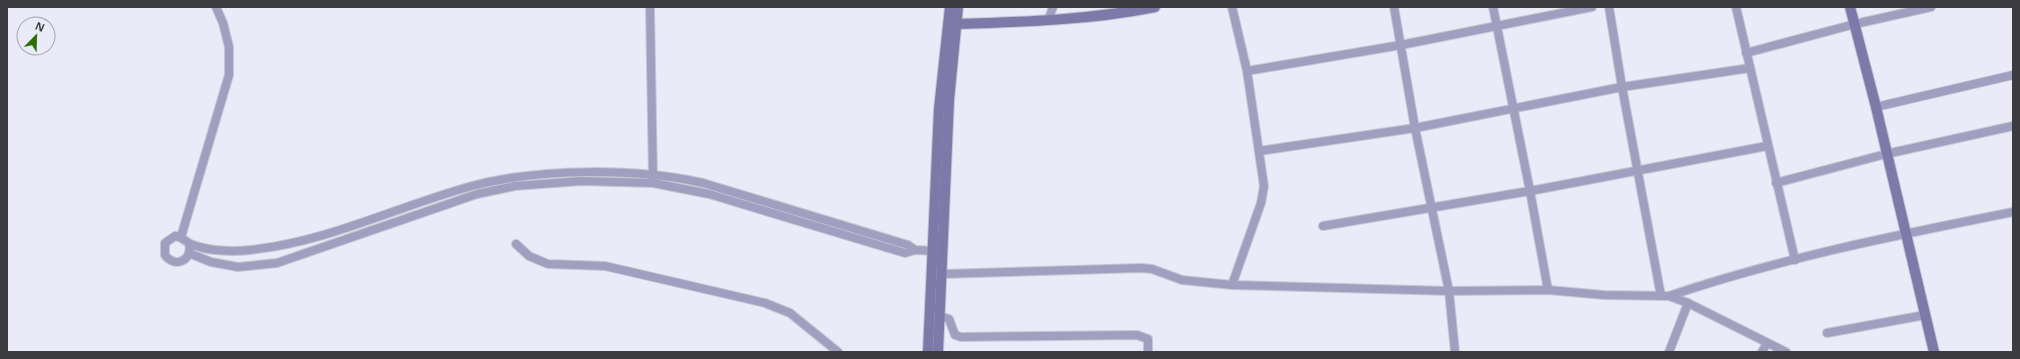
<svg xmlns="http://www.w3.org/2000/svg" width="2020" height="359" font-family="'Noto Sans',sans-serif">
	<rect width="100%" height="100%" fill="#eaeaf8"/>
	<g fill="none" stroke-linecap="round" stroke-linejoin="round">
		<g stroke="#c7c7d3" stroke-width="10">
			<g id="street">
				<polyline points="650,7 653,178"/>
				<polyline points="1394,7 1415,128 1449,291 1455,352"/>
				<polyline points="1493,7 1530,191 1548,290"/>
				<polyline points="1609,7 1622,87 1661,296"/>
				<polyline points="1736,7 1795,260"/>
				<polyline points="1048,21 1053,7"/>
				<polyline points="1746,53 1855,24 1931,7"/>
				<polyline points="1247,71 1401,45 1592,7"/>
				<polyline points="1876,107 2013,75"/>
				<polyline points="1259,151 1415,128 1622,87 1750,68"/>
				<polyline points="1776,183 1886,154 2013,126"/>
				<polyline points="1323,226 1530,191 1767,146"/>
				<polyline points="181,237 229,75 229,47 223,23 216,7"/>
				<path d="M189,244C193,260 175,269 165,255V243L175,236C184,237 186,243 193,245C209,251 232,252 250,250C328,242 398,206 472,186C540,168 635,168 703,183L908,245L915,250"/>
				<polyline points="516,244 529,256 548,264 605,266 765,303 790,313 838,352"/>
				<polyline points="189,253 211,262 238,267 277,263 477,194 515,186 582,181 653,183 709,194 905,253 915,250 937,251"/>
				<polyline points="943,274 1141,268 1152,269 1182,280 1232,285 1449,291 1548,290 1604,295 1669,296 1688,303 1786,352"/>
				<polyline points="1232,285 1261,203 1264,186 1247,71 1232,7"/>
				<path d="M1669,296C1781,258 1897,235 2013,212"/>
				<polyline points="940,316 949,319 955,335 961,337 1137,335 1148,339 1148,352"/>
				<polyline points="1827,333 1925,315"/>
				<polyline points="1669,352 1688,303"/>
				<polyline points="1762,352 1767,343"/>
			</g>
		</g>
		<g stroke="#c7c7d3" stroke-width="12">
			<g id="secondary">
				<polyline points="1850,7 1876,107 1934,352"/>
				<path d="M956,24C1023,22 1090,20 1155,7"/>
				<polyline points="928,352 939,109 950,7"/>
				<polyline points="938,352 949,100 958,7"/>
			</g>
		</g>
		<use href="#street" stroke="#a19fc0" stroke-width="8"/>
		<use href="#secondary" stroke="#7d7aaa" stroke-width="10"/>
	</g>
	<rect width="2020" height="359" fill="none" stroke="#3b3b40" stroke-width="16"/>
	<g transform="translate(36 36) rotate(23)"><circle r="19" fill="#eaeaf8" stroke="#a4a4ae"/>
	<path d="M0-3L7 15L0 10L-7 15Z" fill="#306e02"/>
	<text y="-6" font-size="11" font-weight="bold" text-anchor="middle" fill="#3b3b40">N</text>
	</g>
</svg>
